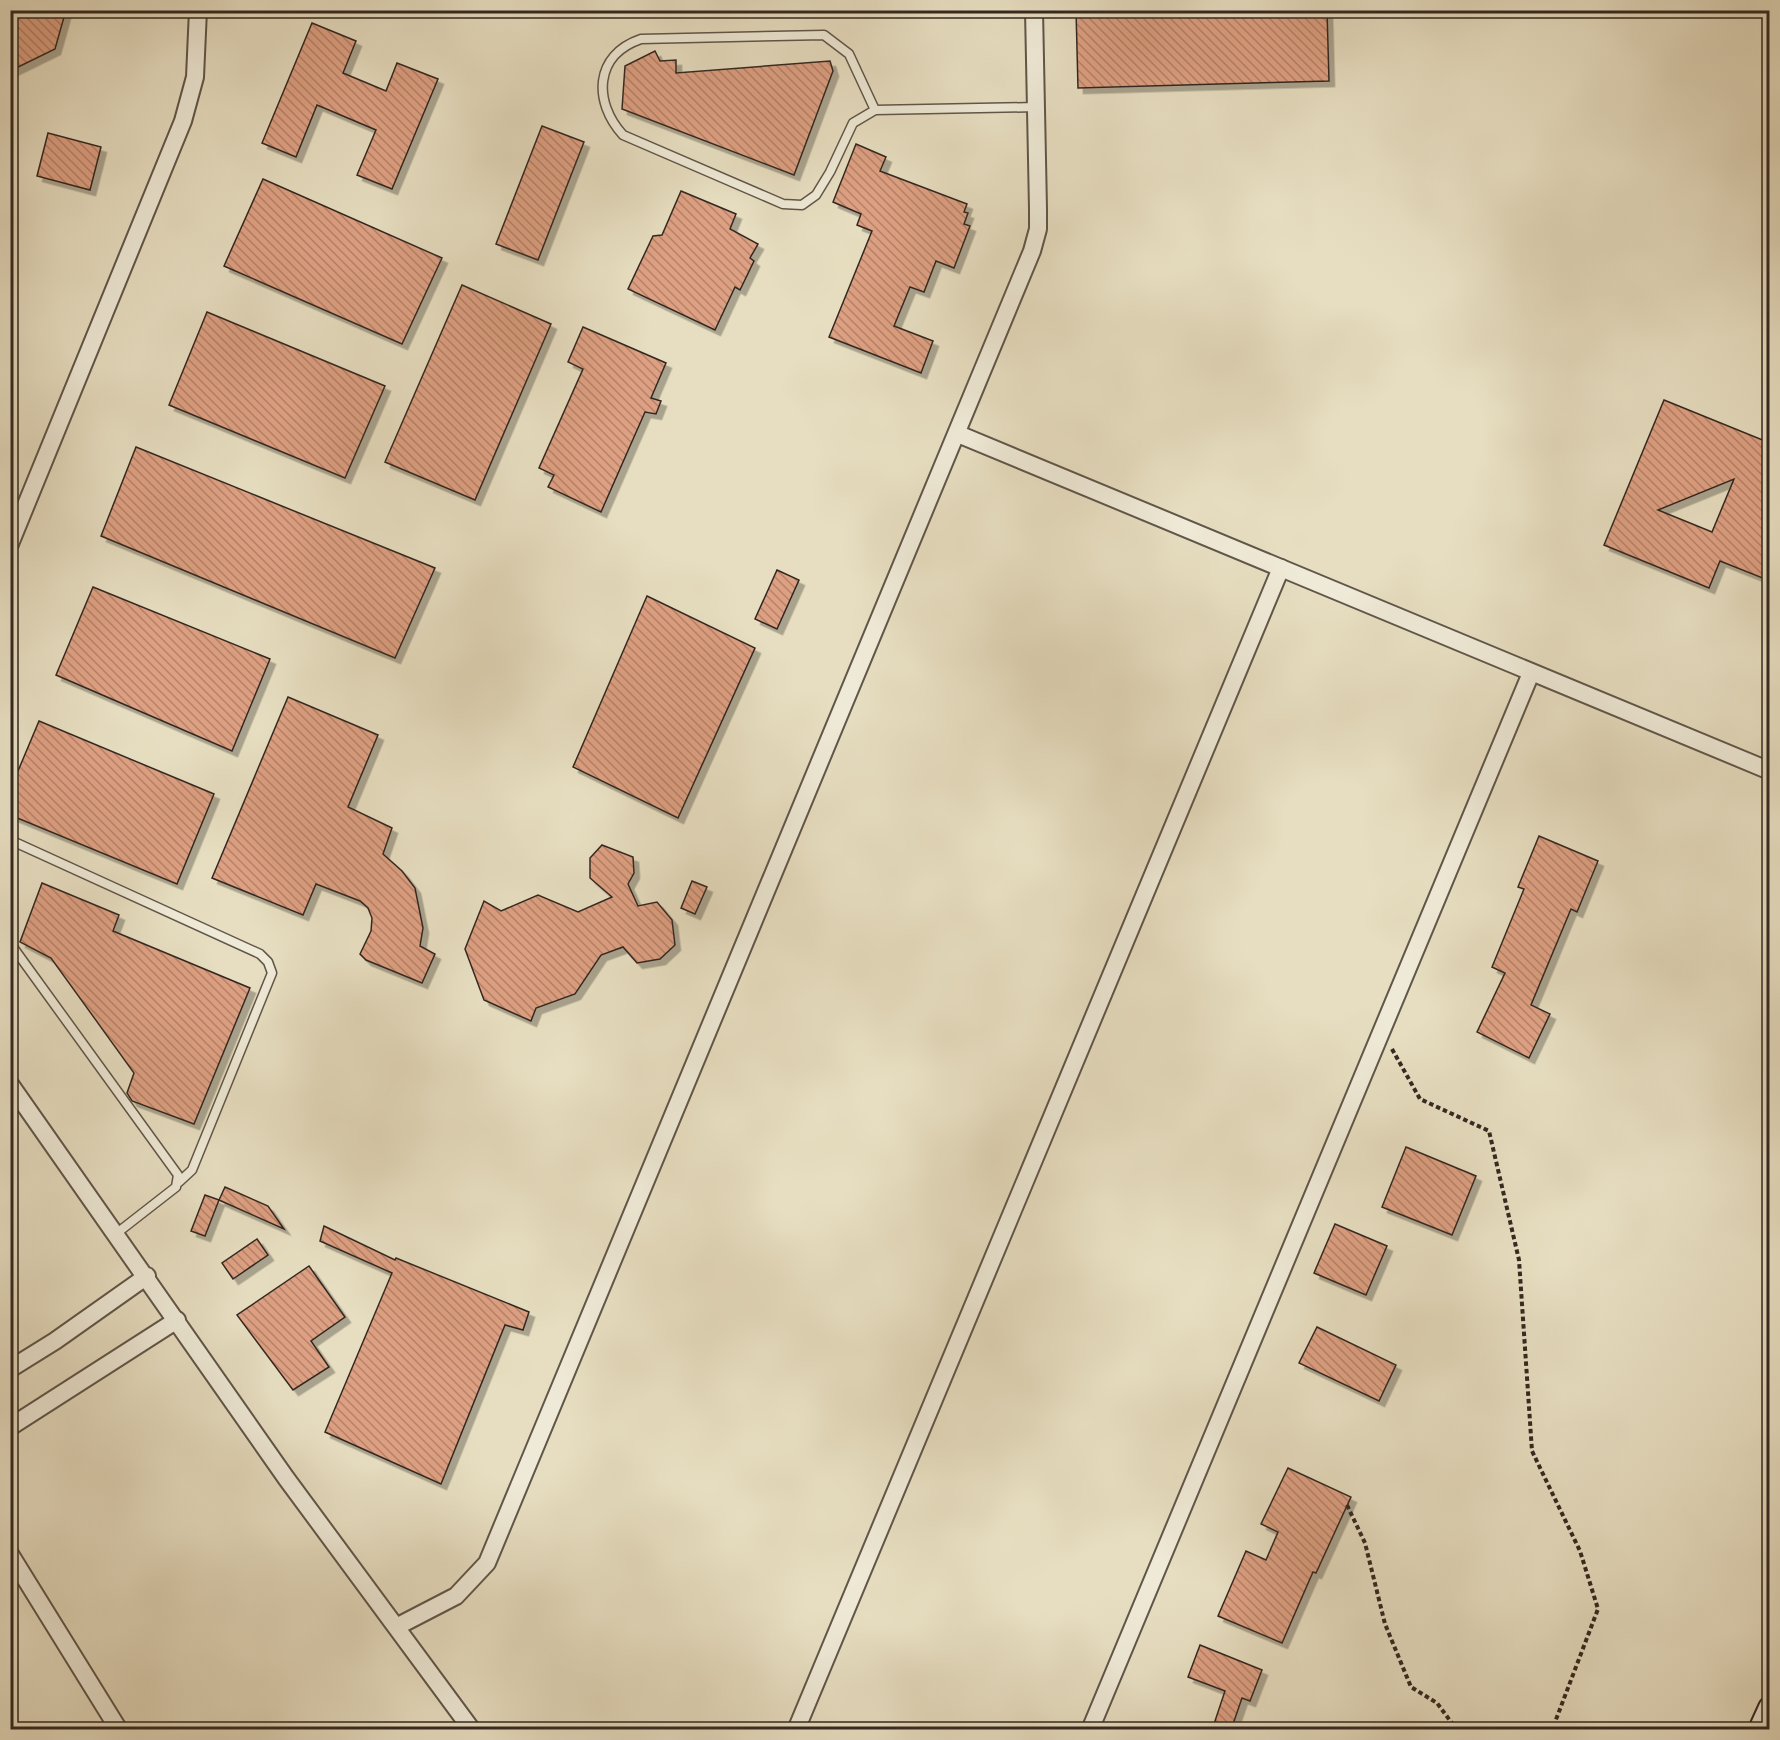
<svg xmlns="http://www.w3.org/2000/svg" width="1780" height="1740" font-family="'Sorts Mill Goudy',serif">
	<defs>
		<pattern id="building-back-hatch" width="6" height="6" patternUnits="userSpaceOnUse" patternTransform="scale(1.5)"><rect width="6" height="6" fill="#dea082"/><path d="M-1 5l2 2M0 0l6 6M5-1l2 2" fill="none" stroke="#b5826a"/></pattern>
		<filter id="shadow"><feDropShadow dx="5.5" dy="5.5" stdDeviation="0" flood-color="#0004"/></filter>
	</defs>
	<rect width="100%" height="100%" fill="#e7dec1"/>
	<filter id="stains"><feTurbulence type="fractalNoise" baseFrequency=".00333" numOctaves="4"/><feColorMatrix values="0 0 0 0 .2 0 0 0 0 .09 0 0 0 0 .02 0 0 0 .5 -.17"/></filter>
	<radialGradient id="worn" r=".72"><stop offset=".6" stop-color="#630" stop-opacity="0"/><stop offset="1" stop-color="#630" stop-opacity=".3"/></radialGradient>
	<g fill="url(#building-back-hatch)" stroke="#332821" stroke-width="1.5" fill-rule="evenodd" filter="url(#shadow)">
		<polygon points="10,10 66,10 55,49 10,71"/>
		<polygon points="1076,10 1327,10 1329,81 1078,88"/>
		<polygon points="312,23 356,41 343,73 386,91 397,63 438,79 392,189 357,175 376,130 317,105 296,157 262,143"/>
		<polygon points="655,51 660,61 676,60 676,73 830,61 833,71 794,175 622,109 625,66"/>
		<polygon points="542,126 584,142 538,260 496,244"/>
		<polygon points="48,133 101,147 90,190 37,176"/>
		<polygon points="856,144 886,157 880,171 967,204 964,212 968,213 964,224 970,226 954,268 936,261 924,292 910,287 894,326 933,341 921,373 829,337 872,231 857,225 861,214 833,202"/>
		<polygon points="263,179 442,258 402,344 224,266"/>
		<polygon points="681,191 736,214 730,229 758,244 750,258 754,261 740,290 735,287 715,330 628,289 653,236 662,235"/>
		<polygon points="462,285 551,324 475,500 385,462"/>
		<polygon points="207,312 385,386 345,478 169,405"/>
		<polygon points="583,327 666,363 651,398 661,401 656,414 645,412 601,512 548,487 554,475 539,468 583,369 568,362"/>
		<path d="M1664,400L1770,443V581L1720,561L1709,588L1604,545ZM1734,479L1712,532L1658,510Z"/>
		<polygon points="136,447 435,568 395,658 101,536"/>
		<polygon points="777,570 799,580 777,629 755,619"/>
		<polygon points="93,587 270,659 232,751 56,675"/>
		<polygon points="647,596 755,648 678,818 573,767"/>
		<polygon points="288,697 378,735 348,807 392,828 383,854 402,871 415,888 423,928 420,946 435,954 422,983 366,960 360,954 371,931 372,918 368,908 360,901 316,884 303,915 212,878"/>
		<polygon points="39,721 214,794 177,884 10,815 10,790"/>
		<polygon points="1539,836 1598,861 1577,912 1571,909 1531,1005 1550,1014 1529,1058 1477,1032 1505,973 1492,967 1524,889 1518,887"/>
		<polygon points="602,845 633,857 634,873 628,884 638,906 657,902 672,920 675,945 660,959 637,963 623,947 601,955 575,994 536,1008 531,1021 484,1000 465,949 484,901 501,911 538,895 578,912 612,897 590,878 590,858"/>
		<polygon points="692,881 707,887 695,914 681,908"/>
		<polygon points="42,883 119,915 113,931 250,988 194,1124 132,1101 127,1093 134,1073 51,958 20,942"/>
		<polygon points="1406,1147 1476,1176 1452,1235 1382,1207"/>
		<polygon points="225,1187 268,1206 284,1229 219,1200"/>
		<polygon points="205,1195 219,1200 205,1236 191,1231"/>
		<polygon points="1335,1224 1387,1246 1366,1295 1314,1273"/>
		<polygon points="324,1226 395,1260 396,1258 529,1312 523,1330 505,1325 441,1484 325,1432 392,1273 320,1241"/>
		<polygon points="257,1239 268,1255 233,1279 222,1263"/>
		<polygon points="309,1266 345,1317 311,1341 329,1367 293,1390 237,1315"/>
		<polygon points="1317,1327 1396,1365 1379,1401 1299,1363"/>
		<polygon points="1288,1468 1351,1497 1316,1573 1313,1572 1282,1643 1218,1616 1246,1551 1266,1560 1278,1532 1261,1524"/>
		<polygon points="1200,1645 1262,1670 1250,1701 1242,1698 1231,1730 1212,1730 1225,1691 1188,1677"/>
	</g>
	<g fill="none" stroke-linecap="round" stroke-linejoin="round">
		<g stroke="#605649" stroke-width="11">
			<g id="lane">
				<path d="M875,110L849,54L824,35L641,39C594,55 593,102 623,135L783,204L802,205L816,195L830,172L853,123L875,110L1037,107"/>
				<polyline points="10,840 260,954 268,962 272,973 192,1170 179,1182"/>
				<polyline points="10,943 178,1175 176,1187 117,1233"/>
			</g>
		</g>
		<g stroke="#605649" stroke-width="20">
			<g id="street">
				<polyline points="958,434 1770,771"/>
				<polyline points="10,544 183,121 195,77 198,10"/>
				<polyline points="10,1084 286,1478 472,1730"/>
				<polyline points="10,1369 55,1341 147,1276"/>
				<polyline points="10,1427 177,1320"/>
				<polyline points="10,1554 119,1730"/>
				<polyline points="398,1626 456,1596 487,1563 1032,251 1038,229 1038,209 1034,10"/>
				<polyline points="796,1730 1281,568"/>
				<polyline points="1090,1730 1531,673"/>
			</g>
		</g>
		<g stroke="#332821" stroke-width="26">
			<polyline id="secondary" points="1760,1730 1770,1708"/>
		</g>
		<g stroke="#332821" stroke-width="4" stroke-dasharray="4.5 3" stroke-linecap="butt">
			<polyline points="1392,1049 1420,1099 1489,1131 1519,1260 1532,1451 1580,1551 1598,1609 1552,1730"/>
			<polyline points="1347,1505 1365,1543 1385,1624 1411,1687 1437,1703 1457,1730"/>
		</g>
		<use href="#lane" stroke="#efead7" stroke-width="8"/>
		<use href="#street" stroke="#efead7" stroke-width="16"/>
		<use href="#secondary" stroke="#efead7" stroke-width="22"/>
	</g>
	<rect width="1780" height="1740" fill="none" stroke="#e7dec1" stroke-width="36"/>
	<rect x="12" y="12" width="1756" height="1716" fill="none" stroke="#332821" stroke-width="3"/>
	<rect x="18" y="18" width="1744" height="1704" fill="none" stroke="#332821" stroke-width="1.5"/>
	<rect width="100%" height="100%" filter="url(#stains)"/>
	<rect width="100%" height="100%" fill="url(#worn)"/>
</svg>
